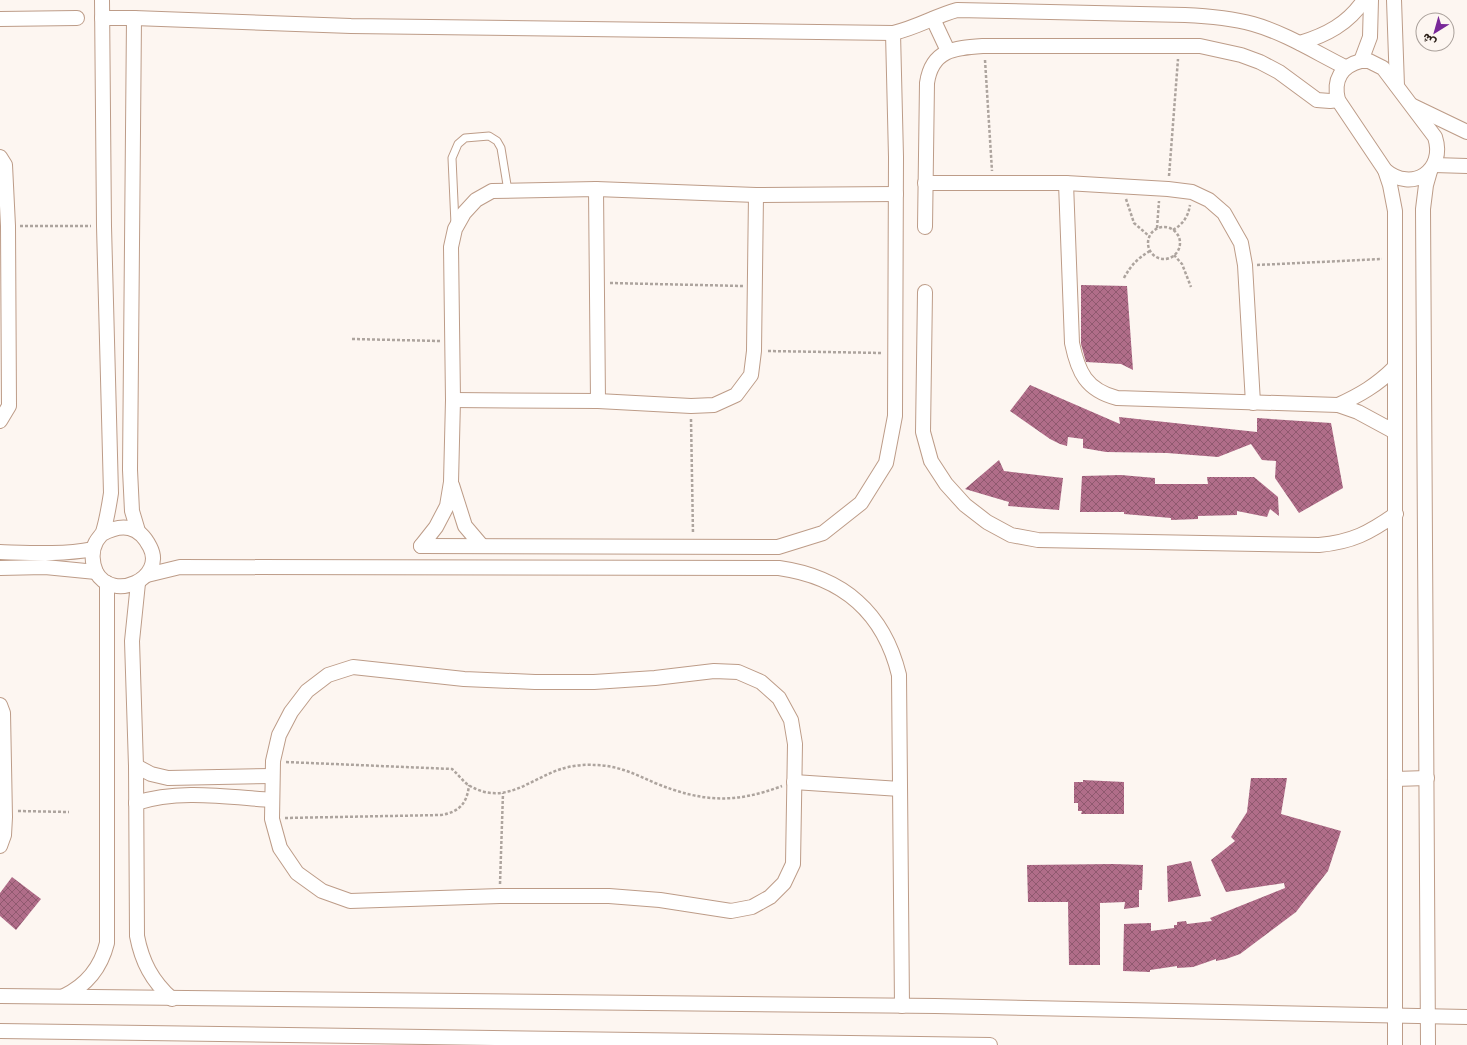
<svg xmlns="http://www.w3.org/2000/svg" width="1467" height="1045" font-family="Rubik,'Noto Sans Arabic',sans-serif">
	<defs>
		<pattern id="building-cross-hatch" width="8" height="8" patternUnits="userSpaceOnUse"><rect width="8" height="8" fill="#b06d89"/><path d="M0 0l8 8M0 8l8-8" fill="none" stroke="#8f596f"/></pattern>
	</defs>
	<rect width="100%" height="100%" fill="#fdf6f1"/>
	<g fill="url(#building-cross-hatch)">
		<polygon points="1081,285 1127,286 1133,370 1121,364 1086,362 1081,344"/>
		<polygon points="1030,385 1120,424 1119,417 1257,432 1257,418 1331,423 1343,488 1299,513 1275,478 1276,461 1262,460 1251,444 1218,457 1167,453 1106,452 1083,448 1083,439 1068,437 1067,446 1060,444 1050,439 1010,411"/>
		<polygon points="999,460 1004,471 1063,478 1059,510 1008,506 1009,502 965,489"/>
		<polygon points="1121,475 1155,478 1155,484 1208,484 1207,477 1254,477 1278,497 1279,516 1270,509 1267,517 1237,511 1237,515 1198,516 1198,519 1171,520 1171,518 1124,514 1124,512 1080,512 1082,476"/>
		<polygon points="1251,778 1287,778 1281,814 1341,831 1328,871 1296,912 1240,954 1226,959 1216,961 1216,959 1193,967 1177,968 1177,966 1150,970 1150,972 1123,971 1124,924 1151,923 1151,931 1174,928 1174,925 1177,925 1177,922 1186,921 1187,924 1212,921 1210,918 1285,888 1284,883 1226,892 1211,860 1235,841 1231,837 1247,812"/>
		<polygon points="1083,780 1124,782 1124,814 1081,814 1082,811 1078,811 1078,803 1074,803 1074,782 1083,782"/>
		<polygon points="1191,861 1201,896 1168,902 1167,866"/>
		<polygon points="1113,864 1143,865 1142,890 1139,890 1139,907 1124,909 1125,902 1100,903 1100,965 1069,965 1068,902 1028,902 1027,865"/>
		<polygon points="12,877 41,899 16,930 0,916 0,893"/>
	</g>
	<g fill="none" stroke-linecap="round" stroke-linejoin="round">
		<g stroke="#bd9c88" stroke-width="9">
			<polyline id="service" points="455,224 452,158 458,144 465,138 489,136 497,141 501,148 508,191"/>
		</g>
		<g stroke="#bd9c88" stroke-width="16">
			<g id="minor">
				<path d="M102,0L104,226L111,493C109,506 107,519 103,532C101,536 98,538 96,542C91,551 92,563 96,572C113,603 166,578 150,547C139,525 122,523 102,534"/>
				<polyline points="1394,0 1397,86"/>
				<path d="M102,18H134L351,26L893,33C916,28 935,16 957,10L1185,15C1208,16 1231,18 1253,24C1285,33 1315,52 1345,67"/>
				<polyline points="134,18 130,470 132,511 138,531"/>
				<polyline points="0,19 77,18"/>
				<polyline points="933,19 948,51"/>
				<path d="M1300,43C1326,35 1348,24 1364,0"/>
				<path d="M1361,61H1369L1383,68L1435,137C1446,171 1412,193 1385,170L1338,100C1333,80 1341,66 1361,61Z"/>
				<polyline points="1361,61 1370,37 1371,0"/>
				<polyline points="1413,106 1467,132"/>
				<polyline points="0,157 5,165 8,226 9,406 0,421"/>
				<polyline points="1434,165 1467,166"/>
				<polyline points="1385,170 1390,185 1395,211 1395,1045"/>
				<polyline points="925,183 1066,183 1168,189 1192,192 1209,200 1224,213 1241,243 1245,265 1253,403"/>
				<path d="M1066,183L1072,343C1078,372 1086,390 1117,398L1338,405L1358,412L1395,432"/>
				<polyline points="596,189 598,401"/>
				<path d="M925,227L927,83C932,49 955,48 984,46H1200L1241,55L1260,62L1279,72L1317,100L1330,101L1338,100"/>
				<path d="M925,292L923,432L931,461L946,484L965,505L987,522L1011,535L1038,540L1319,545C1352,542 1369,533 1396,514"/>
				<polyline points="453,400 598,401 691,406 714,405 736,395 751,375 754,351 756,195"/>
				<path d="M1338,405C1360,395 1377,385 1394,368"/>
				<polyline points="452,485 465,526 482,546"/>
				<polyline points="421,546 778,547 823,533 861,503 886,463 895,416 896,157 893,33"/>
				<polyline points="421,546 436,527 447,506 451,482 453,400 451,247 455,229 464,213 476,200 492,191 596,189 756,195 896,194"/>
				<path d="M0,552C32,553 62,555 93,549"/>
				<polyline points="0,568 45,567 96,572"/>
				<path d="M147,575L180,567L779,568C843,577 884,613 899,675L902,1006"/>
				<path d="M138,583L132,641L136,766L137,936C142,962 152,981 172,999"/>
				<polygon points="353,667 464,679 535,682 594,682 655,678 714,671 738,672 761,682 779,698 791,720 795,744 793,864 784,883 770,897 752,907 731,911 660,900 609,896 500,896 350,901 322,891 297,873 280,848 272,819 273,761 279,735 291,712 307,691 328,675"/>
				<polyline points="0,705 3,713 5,817 4,835 0,846"/>
				<polyline points="136,766 151,774 168,778 272,776"/>
				<polyline points="1395,779 1427,778"/>
				<polyline points="794,782 900,789"/>
				<path d="M136,803C179,789 227,797 272,800"/>
				<polyline points="0,996 935,1006 1467,1017"/>
				<path d="M64,996C87,985 101,967 107,943V583"/>
				<polyline points="0,1031 990,1045"/>
				<polyline points="1428,1045 1423,209 1426,185 1430,171"/>
			</g>
		</g>
		<g stroke="#ada49e" stroke-width="2.5" stroke-dasharray="3 2" stroke-linecap="butt">
			<polyline points="985,60 992,171"/>
			<polyline points="1169,176 1178,59"/>
			<polyline points="1126,199 1134,223 1149,236"/>
			<polyline points="20,226 91,226"/>
			<circle cx="1164" cy="243" r="16"/>
			<polyline points="1157,228 1159,201"/>
			<path d="M1173,230C1183,224 1188,217 1190,205"/>
			<polyline points="1174,255 1182,264 1191,287"/>
			<polyline points="1257,265 1382,259"/>
			<path d="M1124,278C1131,265 1138,258 1150,251"/>
			<polyline points="610,283 743,286"/>
			<polyline points="352,339 440,341"/>
			<polyline points="768,351 883,353"/>
			<polyline points="691,419 693,534"/>
			<path d="M286,762L452,769C458,774 463,782 470,786C505,806 530,779 561,769C570,766 585,764 594,765C617,765 635,774 655,783C702,802 734,804 782,786"/>
			<polyline points="18,811 69,812"/>
			<path d="M285,818L441,815C459,812 467,804 469,785"/>
			<polyline points="500,884 503,793"/>
		</g>
		<use href="#service" stroke="#fff" stroke-width="7"/>
		<use href="#minor" stroke="#fff" stroke-width="14"/>
	</g>
	<g transform="translate(1435 32) rotate(217)"><circle r="19" fill="#fdf6f1" stroke="#a9a09a"/>
	<path d="M0-3L7 15L0 10L-7 15Z" fill="#792899"/>
	<text y="-6" font-size="11" font-weight="bold" text-anchor="middle" fill="#2b1f17">ش</text>
	</g>
</svg>
